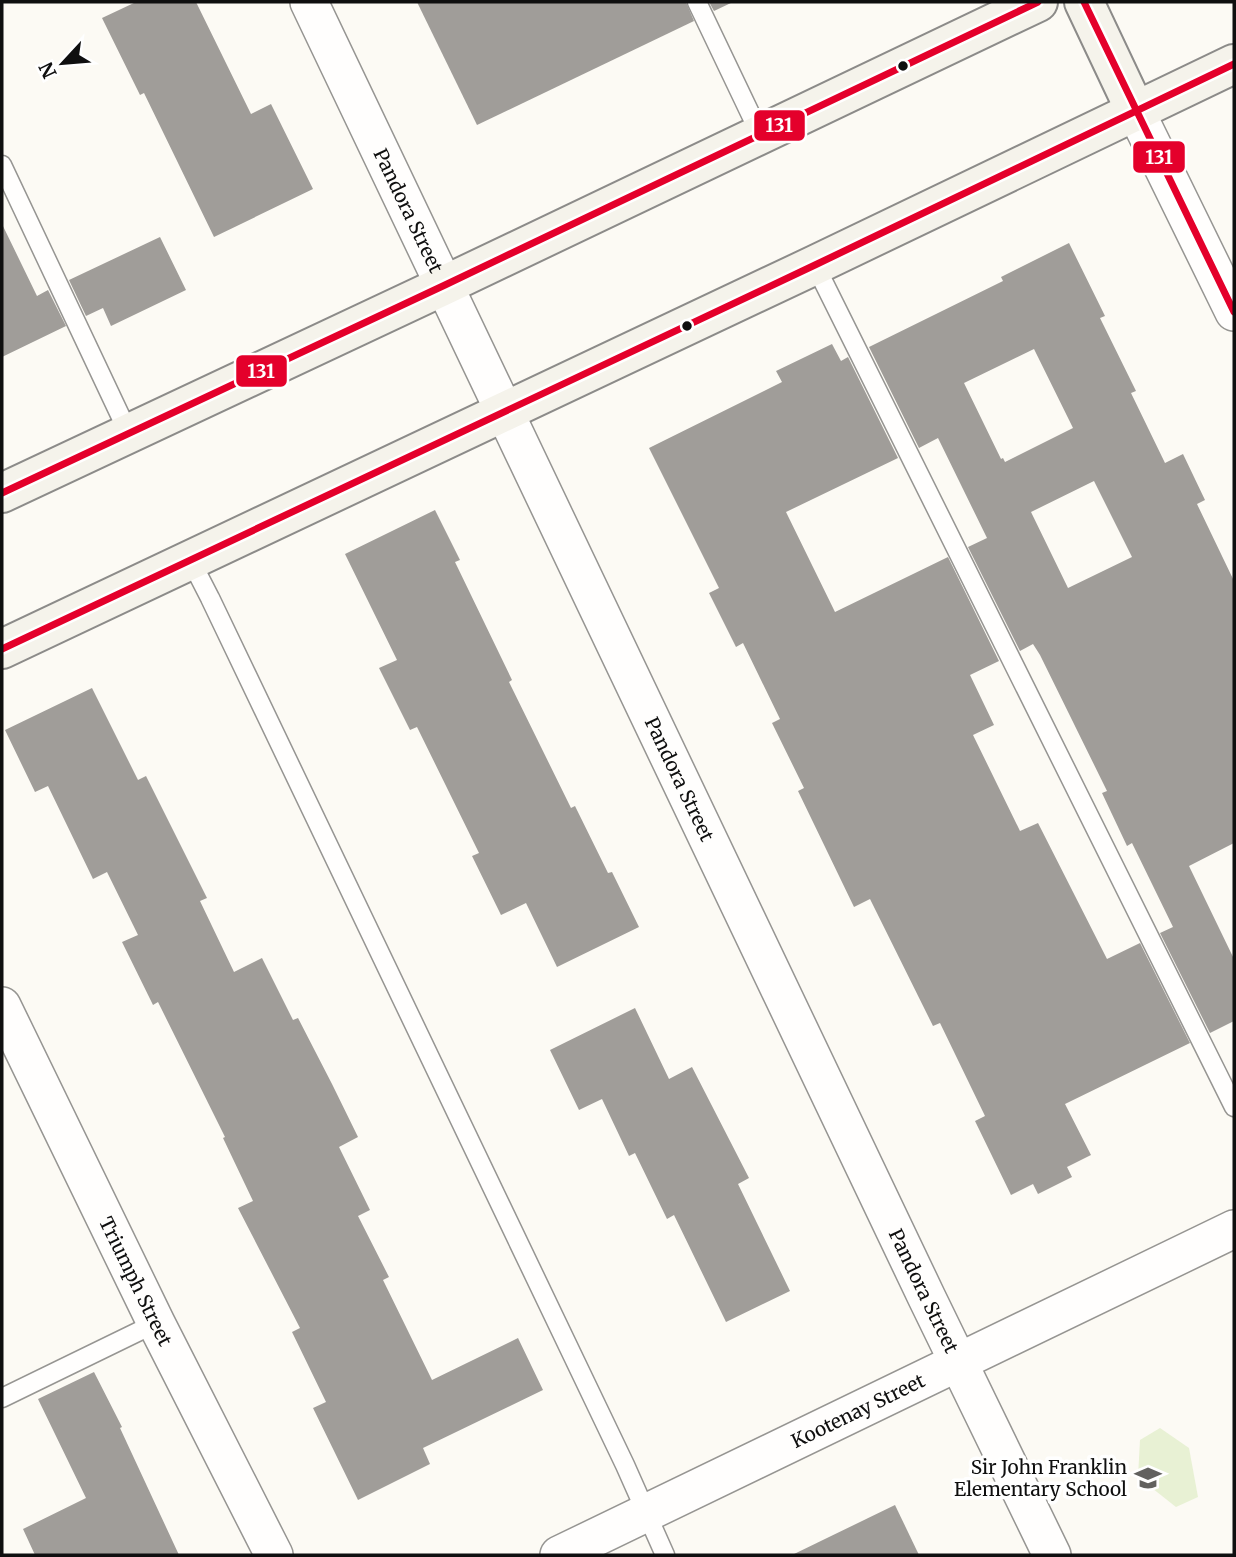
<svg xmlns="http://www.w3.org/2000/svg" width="1236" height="1557" font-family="Merriweather,serif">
	<rect width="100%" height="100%" fill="#fcfaf4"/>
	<polygon fill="#e8f1d4" points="1160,1428 1189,1448 1198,1497 1176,1507 1138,1477 1140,1440"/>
	<g fill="#a09d99" fill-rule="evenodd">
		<polygon points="136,2 196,2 251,114 271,104 313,189 214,237 144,93 140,95 102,18"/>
		<polygon points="417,2 686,2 694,21 477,125"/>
		<polygon points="709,2 733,2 714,11"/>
		<polygon points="2,224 37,296 48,290 66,326 2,357"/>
		<polygon points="160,237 186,290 111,326 103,308 86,316 69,280"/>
		<path d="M1069,243L1105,316L1100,318L1136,391L1131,393L1165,463L1183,454L1205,500L1197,504L1234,581V843L1189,866L1234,959V1021L1210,1033L1160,933L1173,927L1132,843L1127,846L1102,793L1107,791L1040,655L1033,644L1020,651L968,547L987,538L938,438L919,448L869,347L1003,281L1001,277ZM1034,349L1073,428L1005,462L1003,458L1001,459L964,383ZM1094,481L1132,557L1068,588L1031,512Z"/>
		<polygon points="832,344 841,361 848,357 898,458 786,512 835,612 948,557 999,661 970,675 994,725 973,735 1020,831 1038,823 1107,959 1140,943 1190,1043 1065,1104 1091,1155 1067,1167 1072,1177 1038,1194 1033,1184 1011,1195 975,1121 985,1116 940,1023 933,1026 870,899 854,907 798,791 804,788 772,723 780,719 743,643 736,647 709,593 719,588 649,448 782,382 776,371"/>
		<polygon points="435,510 460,560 455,562 512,680 509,682 571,808 575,806 608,873 612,872 639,927 557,967 526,903 501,915 472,856 479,853 417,727 410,730 379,668 397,660 345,554"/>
		<polygon points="92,688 138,780 146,776 207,898 200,901 234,972 262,958 293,1020 298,1018 332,1084 358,1137 339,1147 370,1210 358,1216 389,1277 383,1280 432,1380 518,1338 543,1390 423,1448 430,1464 358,1500 313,1408 326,1402 292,1332 300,1328 238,1208 253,1201 223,1138 225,1137 158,1002 153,1005 122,942 138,935 107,872 93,879 48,786 35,792 5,730"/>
		<polygon points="635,1008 669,1079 692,1067 749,1178 738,1184 790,1291 726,1322 674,1215 667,1219 635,1153 629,1156 602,1099 579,1110 550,1050"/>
		<polygon points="94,1372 122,1427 120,1428 179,1555 35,1555 23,1529 86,1498 38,1399"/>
		<polygon points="895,1505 919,1555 792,1555"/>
	</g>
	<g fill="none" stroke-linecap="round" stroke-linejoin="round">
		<g stroke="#969592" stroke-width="21">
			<g id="lane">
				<polyline points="697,2 760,134"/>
				<polyline points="2,165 128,432"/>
				<polyline points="815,265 1234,1107"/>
				<polyline points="191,561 210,598 625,1465 665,1555"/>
				<polyline points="2,1398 156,1323"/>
			</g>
		</g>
		<g stroke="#969592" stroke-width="40">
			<g id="street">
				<path id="s1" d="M309,2L927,1298L1052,1555"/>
				<polyline points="1136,112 1234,312"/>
				<path id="s2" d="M2,1006L156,1323L274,1555"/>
				<path id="s3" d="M559,1555L1234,1229"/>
			</g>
		</g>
		<g stroke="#8c8b89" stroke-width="42">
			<g id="secondary">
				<polyline points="1084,2 1136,112"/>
				<polyline points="2,493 445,285 1038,2"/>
				<polyline points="2,649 815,265 1234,64"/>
			</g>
		</g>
		<use href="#lane" stroke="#fffefd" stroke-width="18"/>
		<use href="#street" stroke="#fffefd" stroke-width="37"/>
		<use href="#secondary" stroke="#f5f3eb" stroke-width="38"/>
		<g stroke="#fff" stroke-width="12">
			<g id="bus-1">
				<polyline points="1084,2 1234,312"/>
				<polyline points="2,493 445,285 1038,2"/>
				<polyline points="2,649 815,265 1234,64"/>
			</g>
		</g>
		<use href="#bus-1" stroke="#e4002b" stroke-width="7"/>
	</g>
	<defs>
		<g id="school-bare" transform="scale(2.1)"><path d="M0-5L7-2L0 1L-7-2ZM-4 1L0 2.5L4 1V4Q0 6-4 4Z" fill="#62615f" stroke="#fff" stroke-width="2.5" paint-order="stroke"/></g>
	</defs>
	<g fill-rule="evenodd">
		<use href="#school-bare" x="1148" y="1478"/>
	</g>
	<g fill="#0f0f0f" stroke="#fff" stroke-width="2.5">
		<circle cx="903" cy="66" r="6"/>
		<circle cx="687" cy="326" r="6"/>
	</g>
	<g text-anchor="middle" stroke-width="7" stroke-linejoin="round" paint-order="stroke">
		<g font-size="19" fill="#0f0f0f" stroke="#fff">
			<text dy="7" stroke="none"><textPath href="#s1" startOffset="231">Pandora Street</textPath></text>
			<text dy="7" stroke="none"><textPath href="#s1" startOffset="861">Pandora Street</textPath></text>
			<text dy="7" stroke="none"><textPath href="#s2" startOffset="306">Triumph Street</textPath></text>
			<text dy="7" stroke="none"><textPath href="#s1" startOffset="1428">Pandora Street</textPath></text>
			<text dy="7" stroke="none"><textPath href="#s3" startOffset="332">Kootenay Street</textPath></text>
		</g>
		<g font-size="19" fill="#0f0f0f" stroke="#fff" text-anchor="end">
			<text x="1127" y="1474">Sir John Franklin<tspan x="1127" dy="22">Elementary School</tspan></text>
		</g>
	</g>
	<g stroke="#fff" stroke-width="2.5">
		<rect x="753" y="109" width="53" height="33" rx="7" fill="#e4002b"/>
		<rect x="1132" y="140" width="54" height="34" rx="7" fill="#e4002b"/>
		<rect x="235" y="354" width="53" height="34" rx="7" fill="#e4002b"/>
	</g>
	<g font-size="19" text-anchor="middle" font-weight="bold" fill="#fff">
		<text x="779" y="132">131</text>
		<text x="1159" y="164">131</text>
		<text x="261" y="378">131</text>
	</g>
	<rect width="1236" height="1557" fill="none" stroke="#0f0f0f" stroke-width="7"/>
	<g transform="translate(63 63) rotate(244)" stroke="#ffffff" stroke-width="5" paint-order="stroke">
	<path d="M0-5L12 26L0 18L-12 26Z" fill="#0f0f0f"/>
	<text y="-10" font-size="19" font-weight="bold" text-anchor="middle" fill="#0f0f0f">N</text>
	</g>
</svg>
